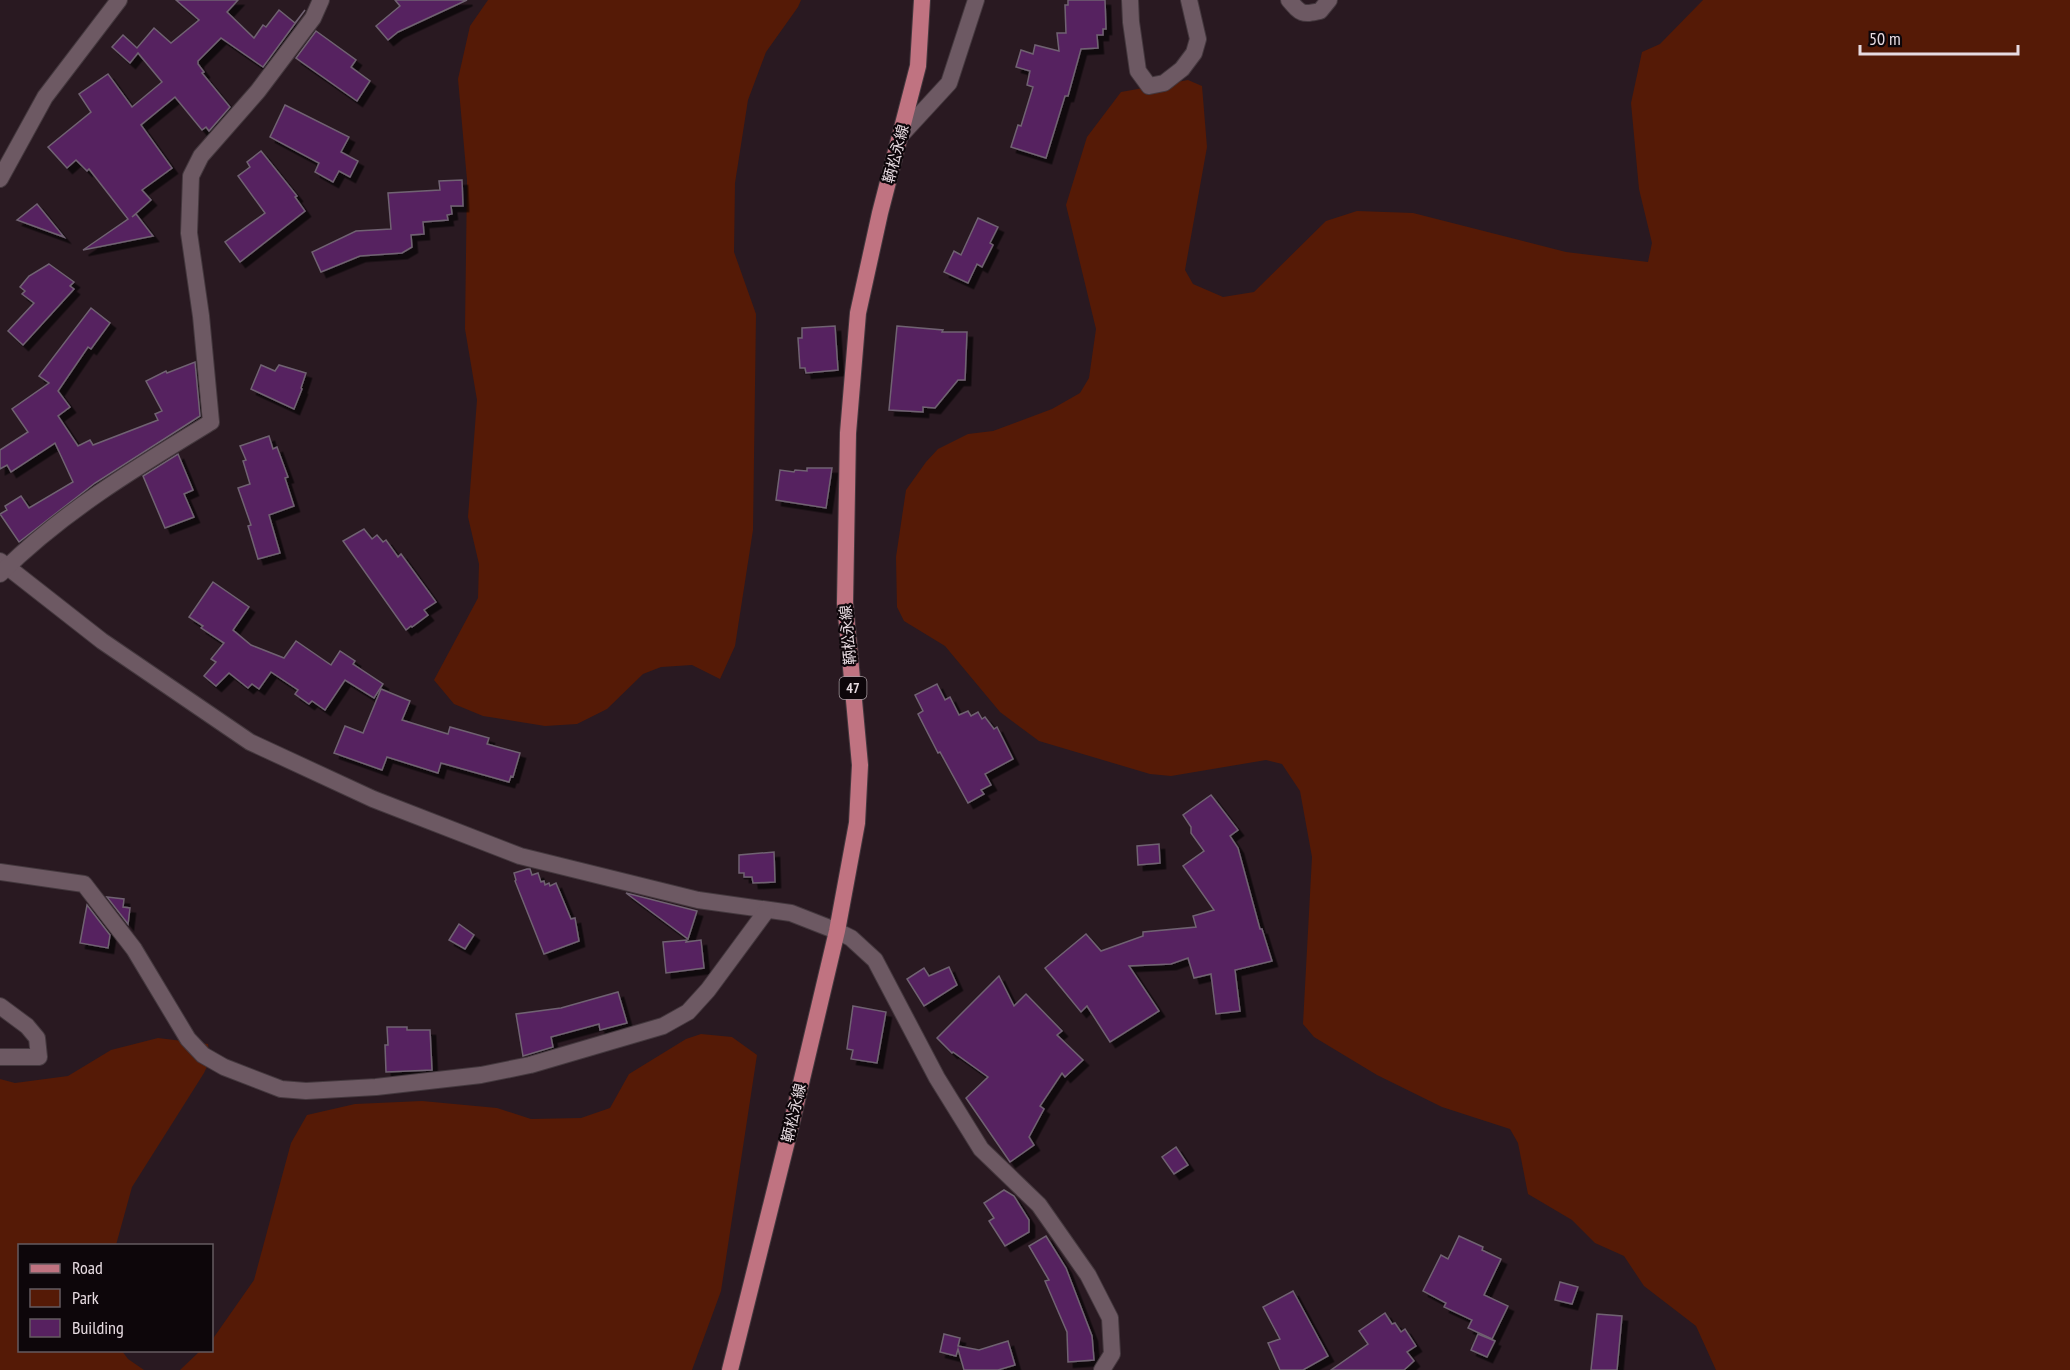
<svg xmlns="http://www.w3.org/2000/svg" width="2070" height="1370" font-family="'PT Sans Narrow','Noto Sans JP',sans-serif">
	<defs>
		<filter id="shadow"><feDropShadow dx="5.5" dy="5.5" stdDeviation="0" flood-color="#0009"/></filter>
	</defs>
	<rect width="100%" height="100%" fill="#291921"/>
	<g fill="#551a06">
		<polygon points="488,0 801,0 798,7 766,52 748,100 735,183 734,252 756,314 753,530 735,646 720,679 692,665 661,667 643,674 607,709 577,724 545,726 483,716 454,704 434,680 478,598 479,564 468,517 477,400 465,329 467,180 458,79 470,26"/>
		<polygon points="1703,0 2070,0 2070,1370 1716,1370 1696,1326 1644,1286 1624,1256 1595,1243 1572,1220 1528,1194 1518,1143 1510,1129 1442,1107 1377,1075 1314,1037 1303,1024 1312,857 1300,791 1282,764 1266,760 1171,776 1150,774 1039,741 1000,712 945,646 904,621 897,607 896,557 906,490 926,462 938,449 968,434 993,431 1052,409 1080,393 1089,378 1096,329 1066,205 1087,137 1121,92 1188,80 1202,86 1207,147 1185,270 1193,284 1223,297 1254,292 1326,221 1357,211 1413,213 1566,252 1648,262 1652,243 1639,189 1631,103 1642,52 1660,44"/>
		<polygon points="701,1034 732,1037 757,1055 721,1291 692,1370 180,1370 200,1351 212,1350 212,1340 254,1280 291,1143 307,1115 355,1104 422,1101 497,1108 531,1119 581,1118 610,1108 629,1074 686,1039"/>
		<polygon points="158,1038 208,1044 210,1060 204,1073 132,1187 116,1245 20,1246 20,1350 122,1351 128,1359 144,1370 0,1370 0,1079 15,1083 68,1076 111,1050"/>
	</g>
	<g fill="#572160" stroke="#706272" stroke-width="1.5" filter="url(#shadow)">
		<polygon points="176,0 238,0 227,12 254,38 263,25 266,27 279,10 295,23 305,10 263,67 221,38 198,61 198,64 204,72 202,73 230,107 209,131 206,127 202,130 175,97 141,125 172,168 142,190 151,200 132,217 136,214 153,236 83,250 128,219 89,169 87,171 76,160 67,168 48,147 91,112 79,94 108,74 132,107 162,82 138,53 130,63 112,47 123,35 137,48 154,28 171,43 199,20"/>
		<polygon points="395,0 467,0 398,32 388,40 376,26 400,6"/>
		<polygon points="1068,0 1105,0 1106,29 1103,29 1103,35 1097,35 1098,48 1081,49 1068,96 1065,96 1046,158 1011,147 1018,125 1021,126 1033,87 1027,85 1030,71 1016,67 1021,50 1033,54 1035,45 1059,51 1057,33 1066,33 1065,5 1068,5"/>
		<polygon points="316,31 356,60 351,67 370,81 357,101 296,58"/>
		<polygon points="285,105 349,137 341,152 358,161 350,177 339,171 333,182 315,172 319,163 270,137"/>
		<polygon points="261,151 297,196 295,197 305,211 240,262 225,242 265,213 238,176 250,167 247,162"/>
		<polygon points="462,180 463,206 451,206 452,214 447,215 448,220 423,222 424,234 411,235 412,247 402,253 360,256 321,272 312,252 356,231 391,229 388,193 440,190 439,181"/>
		<polygon points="37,204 64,237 17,220"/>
		<polygon points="978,218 998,227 990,243 993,245 982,267 977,264 968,283 944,272 954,251 961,255"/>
		<polygon points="49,264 74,282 70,286 74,289 23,345 8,331 34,303 22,294 25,291 20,287 29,276"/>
		<polygon points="91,308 110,323 91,349 88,347 58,391 70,407 58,416 78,446 90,440 93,445 158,420 155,414 162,411 146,381 166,371 167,373 195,362 200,416 95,483 19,542 0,514 7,510 5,506 21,496 29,508 73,482 55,443 11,472 7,465 0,469 0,450 28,432 12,409 49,383 39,376"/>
		<polygon points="835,326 838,370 806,373 805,368 800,368 798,338 802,338 802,328"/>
		<polygon points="897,326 943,330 942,332 967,332 965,380 958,380 935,408 923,407 923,412 889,410"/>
		<polygon points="261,365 275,371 279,365 306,373 301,388 302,389 294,409 251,389"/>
		<polygon points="269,436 273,449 277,447 288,477 285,478 294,506 269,515 280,553 258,559 248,526 251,525 238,488 250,484 243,461 246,460 240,446"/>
		<polygon points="178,454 193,490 184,494 194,517 165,528 143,476"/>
		<polygon points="807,468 832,468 826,508 776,500 780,470 794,472 795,470 807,471"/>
		<polygon points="364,529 372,539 377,535 383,542 386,540 398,557 401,554 436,602 424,610 428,615 412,627 411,626 406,630 343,541"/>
		<polygon points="213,582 249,607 233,630 251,645 284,658 296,641 331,665 340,651 355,661 353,664 383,684 374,698 345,680 325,710 312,701 309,704 295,694 298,690 271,672 259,689 252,684 248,688 229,673 216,686 204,676 216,662 211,659 224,643 201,628 203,626 189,617"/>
		<polygon points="937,684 945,700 950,697 959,715 968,711 971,716 978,712 982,719 985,717 994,729 997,727 1013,759 985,774 991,785 981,790 984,794 968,803 940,752 938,753 918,714 923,711 915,695"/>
		<polygon points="381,689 410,701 402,720 448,734 450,727 489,738 487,744 520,753 513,777 511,776 509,782 441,763 438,773 387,757 382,770 334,753 345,726 363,733"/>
		<polygon points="1211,795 1238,830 1230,836 1238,848 1260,929 1262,929 1272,961 1235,970 1240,1011 1216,1014 1211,974 1194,978 1188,958 1171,964 1129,966 1159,1011 1110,1042 1087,1006 1081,1012 1045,968 1086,934 1101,951 1143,936 1143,932 1196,927 1193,916 1214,910 1183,866 1204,851 1191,833 1191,827 1183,815"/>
		<polygon points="1159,844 1160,863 1138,865 1137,846"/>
		<polygon points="774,852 775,882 753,883 752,877 744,877 744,873 739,873 739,855"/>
		<polygon points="527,869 530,869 532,875 538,873 541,882 544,881 545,885 549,883 550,886 556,883 571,919 575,918 579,941 544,954 515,881 516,880 514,873"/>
		<polygon points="626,893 697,911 688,939"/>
		<polygon points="107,897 124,899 123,907 130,908 128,924"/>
		<polygon points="87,905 110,935 108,948 80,943"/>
		<polygon points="459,924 474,935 465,949 449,940"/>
		<polygon points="687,940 686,942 701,940 704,968 666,973 663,942"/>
		<polygon points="949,967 957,985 924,1006 907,979 924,968 929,976"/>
		<polygon points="999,976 1014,1006 1026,994 1062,1031 1057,1035 1083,1060 1065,1077 1062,1073 1040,1106 1044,1109 1029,1137 1034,1145 1010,1162 966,1098 988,1077 953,1052 952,1053 937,1038"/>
		<polygon points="618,992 627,1023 600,1030 599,1024 551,1037 553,1047 523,1056 516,1014 561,1008"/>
		<polygon points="853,1006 886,1012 877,1063 851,1059 853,1050 847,1049"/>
		<polygon points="387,1027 407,1027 407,1030 430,1030 432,1070 386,1072 385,1045 388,1045"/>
		<polygon points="1176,1147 1188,1165 1174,1174 1162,1157"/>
		<polygon points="1004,1190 1014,1196 1029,1220 1029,1232 1005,1246 989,1221 994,1218 984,1203"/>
		<polygon points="1046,1236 1066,1268 1092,1336 1094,1360 1068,1362 1067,1332 1045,1281 1049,1280 1029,1246"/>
		<polygon points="1459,1236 1483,1247 1482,1250 1501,1259 1484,1295 1508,1306 1492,1339 1468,1328 1472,1320 1444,1307 1446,1303 1423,1291 1441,1255 1448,1259"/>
		<polygon points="1560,1282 1578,1287 1572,1304 1555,1300"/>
		<polygon points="1293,1291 1328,1356 1303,1370 1280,1370 1268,1343 1280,1339 1263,1307"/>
		<polygon points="1385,1313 1392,1324 1395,1323 1401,1332 1405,1329 1416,1346 1407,1352 1414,1361 1404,1370 1331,1370 1368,1344 1359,1331"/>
		<polygon points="1597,1314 1622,1316 1617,1370 1591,1370"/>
		<polygon points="944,1334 960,1338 958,1346 979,1350 1008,1341 1015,1365 998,1370 964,1370 958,1349 956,1356 940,1352"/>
		<polygon points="1478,1334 1495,1341 1487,1357 1471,1350"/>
	</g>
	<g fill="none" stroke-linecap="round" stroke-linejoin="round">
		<g stroke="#44383e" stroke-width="18">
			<g id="minor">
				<polyline points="1130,0 1131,22 1138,71 1149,86 1164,83 1182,69 1194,53 1198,39 1189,0"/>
				<path d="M1289,0C1301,14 1302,15 1320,11L1329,0"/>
				<polyline points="902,134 949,83 976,0"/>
				<polyline points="0,179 45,97 119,0"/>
				<polyline points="0,561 102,641 250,742 373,799 520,856 698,900 791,913 837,931 851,938 875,960 937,1078 981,1149 1039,1205 1088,1275 1110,1318 1112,1354 1102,1370"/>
				<path d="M0,574C62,512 137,467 211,422L201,316L189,233L191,176L201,156L258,91L313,18L321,0"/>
				<polyline points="0,872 84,884 134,949 188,1039 203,1055 224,1067 281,1089 306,1091 376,1087 481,1075 530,1065 663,1026 688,1012 708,990 767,910"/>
				<polyline points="0,1006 27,1026 37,1038 39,1057 0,1057"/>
			</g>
		</g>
		<g stroke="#44383e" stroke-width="18">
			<polyline id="primary" points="730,1370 793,1117 837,931 857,823 860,765 845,603 848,433 858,313 880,213 918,66 922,0"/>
		</g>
		<use href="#minor" stroke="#6d5963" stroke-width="16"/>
		<use href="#primary" stroke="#c07381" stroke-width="16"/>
	</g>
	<g text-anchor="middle" stroke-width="4.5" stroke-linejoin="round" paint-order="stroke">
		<rect fill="#0d060a" stroke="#a69ba0" stroke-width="1.5" x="839.5" y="677" width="27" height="22" rx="4.5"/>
		<g font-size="14" font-weight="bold" fill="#e7dbe1">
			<text x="853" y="693">47</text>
		</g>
		<g font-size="15" fill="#e7dbe1" stroke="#0d060a">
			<text transform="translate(896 154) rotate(-75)" y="5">鞆松永線</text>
			<text transform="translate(848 635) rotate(-95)" y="5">鞆松永線</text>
			<text transform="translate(794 1113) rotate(-77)" y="5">鞆松永線</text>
		</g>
	</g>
	<rect x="18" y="1244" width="195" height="108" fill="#0d060a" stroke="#645b60" stroke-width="1.5"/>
	<rect x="30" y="1264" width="30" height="9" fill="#c07381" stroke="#645b60" stroke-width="1.5"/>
	<text x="72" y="1274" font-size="18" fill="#e7dbe1">Road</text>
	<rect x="30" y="1289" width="30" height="18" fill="#551a06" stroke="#645b60" stroke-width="1.5"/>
	<text x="72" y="1304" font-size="18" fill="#e7dbe1">Park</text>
	<rect x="30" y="1319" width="30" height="18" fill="#572160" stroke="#645b60" stroke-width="1.5"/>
	<text x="72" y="1334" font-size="18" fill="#e7dbe1">Building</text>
	<path d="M1860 45v9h158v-9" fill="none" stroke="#e7dbe1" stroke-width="3"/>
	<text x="1869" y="45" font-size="18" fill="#e7dbe1" stroke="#0d060a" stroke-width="4.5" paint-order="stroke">50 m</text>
</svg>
